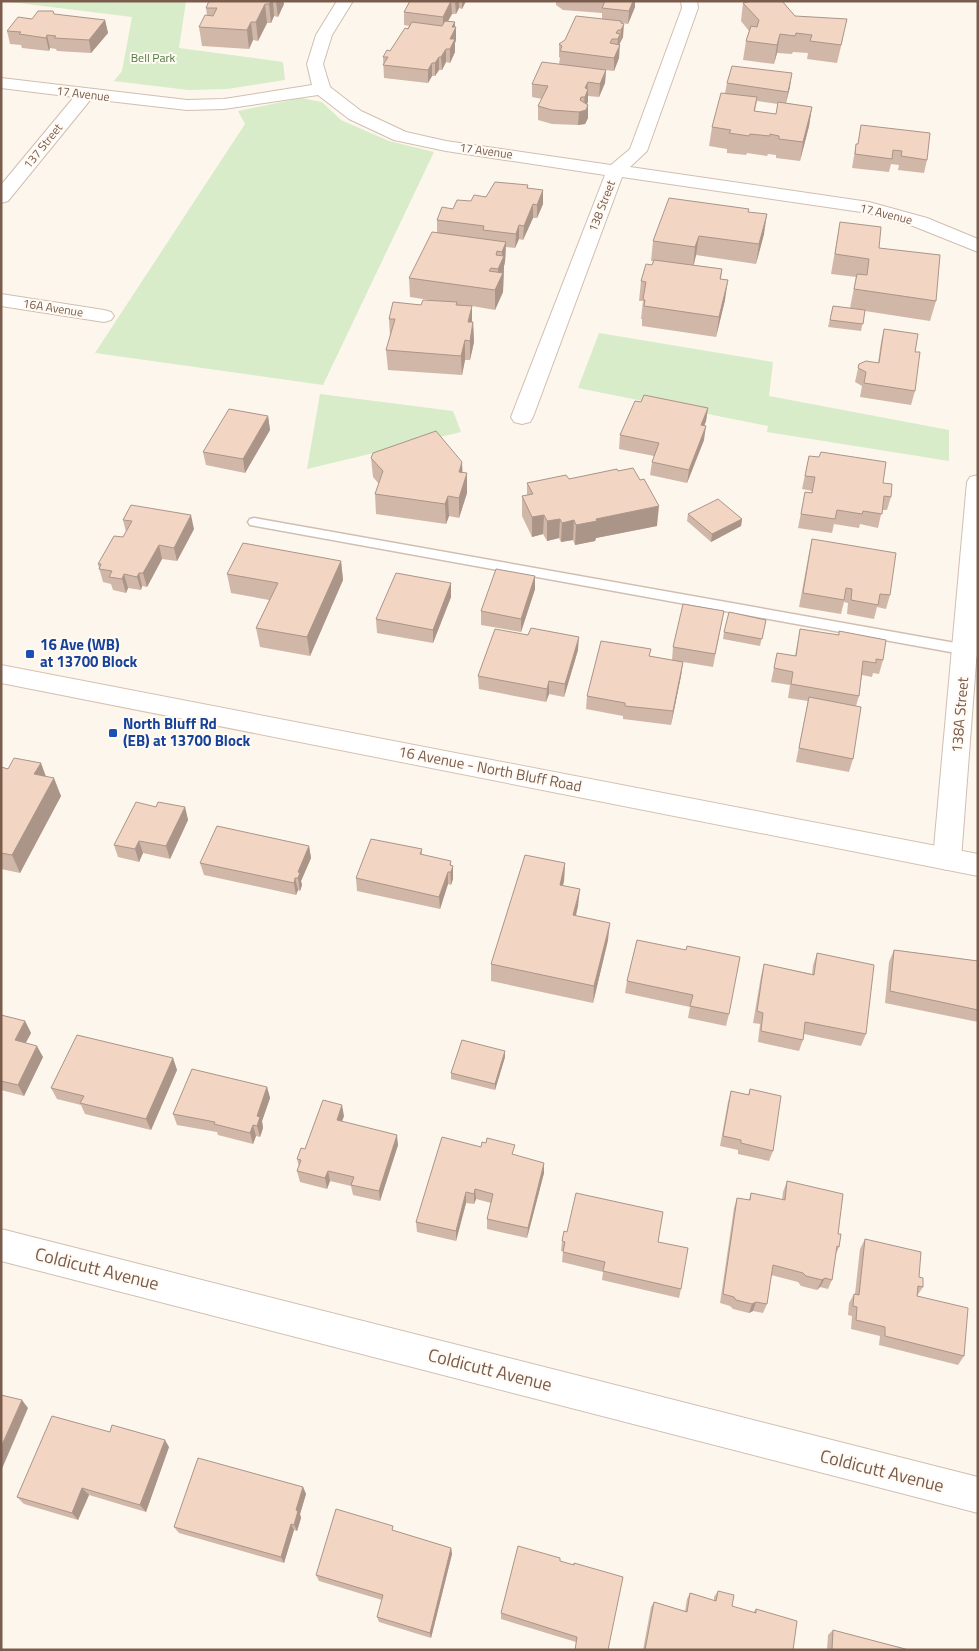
<svg xmlns="http://www.w3.org/2000/svg" width="979" height="1651" font-family="'Titillium Web',sans-serif">
	<rect width="100%" height="100%" fill="#fdf6ec"/>
	<g fill="#d8ecc9">
		<polygon points="2,1 186,1 179,48 283,62 285,80 227,89 188,90 114,81 122,71 132,17"/>
		<polygon points="301,98 322,102 341,120 389,141 434,152 323,385 95,353 245,124 238,111"/>
		<polygon points="599,333 773,362 769,396 949,430 949,461 767,432 768,426 578,388"/>
		<polygon points="320,394 453,411 461,432 307,469"/>
	</g>
	<g fill="none" stroke-linecap="round" stroke-linejoin="round">
		<g stroke="#d1beb0" stroke-width="3">
			<polygon id="service" points="254,518 978,647 978,657 250,525 248,522 250,519"/>
		</g>
		<g stroke="#d1beb0" stroke-width="2">
			<g id="minor">
				<polygon points="337,1 353,1 332,35 323,64 330,87 361,111 406,132 446,141 611,165 630,149 682,8 681,1 697,1 698,8 647,151 630,167 869,202 927,218 978,239 978,252 913,226 868,213 622,177 533,417 530,422 522,424 514,422 511,417 605,175 446,151 394,140 349,119 318,95 224,109 187,110 91,99 8,201 1,203 1,185 74,97 1,88 1,78 187,100 224,99 312,85 307,64 316,35"/>
				<polygon points="1,294 104,310 111,312 114,316 111,320 104,322 1,306"/>
				<polygon points="978,475 978,636 961,859 957,867 947,870 937,867 933,859 967,482 970,477"/>
				<polygon points="1,1229 978,1477 978,1513 1,1261"/>
			</g>
		</g>
		<g stroke="#d6c0b0" stroke-width="2">
			<polygon id="secondary" points="1,665 978,854 978,876 1,683"/>
		</g>
		<use href="#service" fill="#fff" fill-rule="evenodd"/>
		<use href="#minor" fill="#fff" fill-rule="evenodd"/>
		<use href="#secondary" fill="#fff" fill-rule="evenodd"/>
	</g>
	<g fill="#d1b7a8" fill-rule="evenodd">
		<polygon points="209,1 283,1 284,4 278,17 274,16 271,23 267,23 258,41 253,40 249,49 202,46 199,27 207,15 206,8"/>
		<polygon points="410,1 466,1 462,9 459,8 456,14 452,14 448,21 455,22 455,27 456,27 456,40 455,43 455,52 450,63 446,62 442,70 439,70 435,76 432,76 428,83 384,78 383,57 390,51 409,26 404,25 404,12"/>
		<polygon points="556,1 635,1 635,7 628,24 621,23 623,37 620,43 619,58 614,71 606,70 605,83 599,97 588,96 587,104 588,105 588,118 585,124 578,125 552,124 538,120 538,106 542,99 532,97 532,84 559,64 560,58 559,57 559,44 602,19 602,13 563,10 556,5"/>
		<polygon points="750,1 782,1 795,16 843,38 837,63 807,59 808,53 793,52 792,54 777,53 774,64 743,60 746,41 749,31 741,21 743,3"/>
		<polygon points="32,19 105,20 108,33 91,53 57,51 56,49 50,48 49,51 22,48 21,45 10,44 7,31"/>
		<path d="M727,83L790,87L786,103L812,107L809,126L800,161L776,158V155L768,154L767,156L747,153L746,155L727,153V149L709,146L712,127L725,93ZM757,101L778,104L776,114L755,111Z"/>
		<polygon points="861,125 927,160 924,173 898,170 899,165 891,164 889,172 852,168 856,144 858,144"/>
		<polygon points="528,185 528,188 543,204 537,218 533,218 523,240 519,239 515,248 506,247 505,262 504,266 503,292 495,310 472,306 472,322 473,322 474,342 470,360 465,360 462,375 388,370 386,350 390,337 389,319 421,305 429,300 410,297 409,278 437,233 437,220 453,209 471,201"/>
		<polygon points="749,212 764,234 756,264 696,255 694,265 722,269 721,279 725,300 716,337 642,326 642,319 641,319 643,301 639,301 641,281 652,265 653,261 651,261 653,241"/>
		<polygon points="840,222 879,248 936,301 930,321 865,311 861,331 828,327 833,306 850,308 856,277 831,274"/>
		<polygon points="884,329 915,352 915,391 911,405 860,397 862,386 855,382 859,364 878,363 881,342"/>
		<polygon points="641,402 708,408 706,421 704,426 704,440 687,483 650,475 652,462 654,456 619,449 620,435"/>
		<polygon points="268,416 270,430 245,473 206,465 203,452"/>
		<polygon points="809,456 883,483 891,497 887,510 882,510 878,528 860,524 859,528 834,524 832,533 798,528 805,492 811,493 812,491 802,489"/>
		<polygon points="371,458 463,472 467,493 459,518 449,516 446,524 376,514 375,494 379,484 373,477"/>
		<polygon points="569,479 657,526 596,538 595,541 575,545 573,540 561,542 559,538 547,541 543,534 532,537 522,516 522,496 527,495 527,483"/>
		<polygon points="688,514 742,519 741,526 711,542 687,521"/>
		<polygon points="123,520 194,529 177,561 162,559 147,587 142,586 141,590 128,588 126,593 113,590 111,584 103,582 98,564 123,537 126,532"/>
		<polygon points="812,539 890,595 886,609 877,607 874,619 847,614 848,603 844,602 841,614 799,607 809,553"/>
		<polygon points="341,561 343,580 310,656 260,647 256,628 269,600 231,593 227,574"/>
		<polygon points="535,576 535,589 521,632 481,625 481,611"/>
		<polygon points="451,583 451,597 433,643 377,633 376,619"/>
		<polygon points="724,611 713,667 683,662 681,676 671,725 623,719 623,716 586,709 587,696 650,656 672,660 673,647"/>
		<polygon points="766,620 760,646 723,639 724,632"/>
		<polygon points="800,629 883,660 879,674 873,673 872,677 862,675 859,696 856,706 853,759 849,772 796,762 808,701 788,698 790,685 771,682 777,653 795,656"/>
		<polygon points="578,650 564,697 549,694 546,702 479,689 478,676"/>
		<polygon points="1,767 46,776 61,796 20,873 1,869"/>
		<polygon points="156,807 185,807 188,820 170,859 143,853 139,862 118,857 114,845"/>
		<polygon points="309,846 311,858 301,881 302,885 300,891 298,890 296,895 204,875 200,863"/>
		<polygon points="422,849 422,855 453,866 453,879 451,885 448,884 440,909 357,891 356,878"/>
		<polygon points="565,863 564,881 563,885 578,906 576,916 608,940 593,1003 491,981 491,964"/>
		<polygon points="637,940 729,1014 726,1026 688,1018 690,1007 625,993 627,981"/>
		<polygon points="894,950 978,961 978,1022 885,1003 889,962"/>
		<polygon points="817,953 866,1034 861,1046 804,1034 803,1040 799,1051 758,1042 760,1024 753,1023 761,976 764,964 812,974 813,965"/>
		<polygon points="1,1015 25,1021 31,1033 25,1043 43,1057 24,1096 1,1090"/>
		<polygon points="505,1057 495,1090 451,1079 451,1073"/>
		<polygon points="173,1058 177,1070 151,1130 85,1114 81,1105 57,1099 51,1088"/>
		<polygon points="267,1087 270,1098 262,1121 263,1128 260,1137 256,1136 253,1144 218,1135 217,1132 177,1125 173,1114"/>
		<polygon points="750,1089 773,1151 769,1161 738,1154 738,1150 720,1146 728,1102 731,1091 748,1095"/>
		<polygon points="344,1116 342,1121 398,1145 380,1201 353,1195 351,1186 330,1181 327,1189 300,1182 297,1171 299,1167 297,1159 305,1149"/>
		<polygon points="515,1155 544,1173 527,1238 487,1229 487,1219 491,1203 476,1199 474,1204 466,1203 456,1241 417,1232 416,1222"/>
		<polygon points="787,1181 838,1234 839,1247 836,1254 832,1280 828,1289 820,1287 817,1290 801,1286 798,1282 771,1275 767,1304 763,1313 753,1311 749,1313 733,1309 730,1306 720,1303 734,1208 737,1198 749,1200 751,1193 782,1200 783,1192"/>
		<polygon points="865,1239 919,1277 923,1287 917,1296 964,1356 958,1365 879,1345 880,1336 851,1329 852,1316 848,1315 849,1303 854,1294 855,1294 860,1249"/>
		<polygon points="562,1241 658,1242 681,1289 679,1298 602,1280 603,1272 562,1262 563,1251 561,1251"/>
		<polygon points="110,1432 169,1447 146,1512 89,1495 78,1520 24,1504 17,1497"/>
		<polygon points="303,1487 306,1494 300,1514 301,1518 297,1531 294,1530 284,1563 179,1533 174,1527"/>
		<polygon points="394,1531 451,1548 452,1554 431,1638 379,1622 377,1617 382,1600 319,1581 316,1575"/>
		<polygon points="560,1561 608,1650 576,1642 501,1619 501,1613"/>
		<polygon points="718,1591 732,1606 753,1613 756,1609 793,1650 643,1650 651,1607 654,1602 685,1611 687,1599 690,1593 714,1601 714,1597"/>
		<polygon points="833,1630 909,1650 827,1650 828,1635"/>
	</g>
	<g fill="#aa9588">
		<polygon points="271,1 273,1 274,16 271,23 269,4"/>
		<polygon points="276,1 283,1 284,4 278,17"/>
		<polygon points="451,1 452,14 443,30 443,17"/>
		<polygon points="455,1 459,1 459,8 456,14"/>
		<polygon points="462,1 466,1 462,9"/>
		<polygon points="633,1 635,1 635,7 628,24 629,11"/>
		<polygon points="265,4 267,23 258,41 256,22"/>
		<polygon points="105,20 108,33 91,53 89,40"/>
		<polygon points="251,22 253,40 249,49 247,30"/>
		<polygon points="455,22 455,30 456,27 456,40 455,43 455,52 450,63 450,39 452,27"/>
		<polygon points="624,24 623,37 620,43 621,30"/>
		<polygon points="620,34 619,58 614,71 614,58 617,51 618,39"/>
		<polygon points="780,34 777,53 774,64 777,45"/>
		<polygon points="47,35 50,48 49,51 46,38"/>
		<polygon points="446,49 446,62 442,70 441,57"/>
		<polygon points="439,57 439,70 435,76 435,63"/>
		<polygon points="432,63 432,76 428,83 428,70"/>
		<polygon points="606,70 605,83 599,97 600,84"/>
		<polygon points="792,73 790,87 785,106 788,92"/>
		<polygon points="588,82 587,92 588,89 588,102 584,111 588,105 588,118 585,124 578,125 580,100 581,97 581,110 584,111 585,88"/>
		<polygon points="812,107 809,126 800,161 803,142"/>
		<polygon points="543,190 543,204 537,218 537,205"/>
		<polygon points="533,204 533,218 523,240 524,226"/>
		<polygon points="767,214 764,234 756,264 759,244"/>
		<polygon points="519,225 519,239 515,248 516,234"/>
		<polygon points="699,236 696,255 693,267 695,247"/>
		<polygon points="506,242 505,262 504,266 503,292 495,310 495,290 498,283 498,269 502,261 502,252"/>
		<polygon points="728,280 725,300 716,337 719,317"/>
		<polygon points="472,306 472,325 469,342 468,322"/>
		<polygon points="473,322 474,342 470,360 470,341"/>
		<polygon points="465,340 465,360 462,375 461,356"/>
		<polygon points="708,408 706,421 699,439 701,425"/>
		<polygon points="268,416 270,430 245,473 243,459"/>
		<polygon points="706,426 704,440 687,483 689,470"/>
		<polygon points="462,462 463,482 459,472"/>
		<polygon points="467,473 467,493 459,518 459,498"/>
		<polygon points="448,496 449,516 446,524 445,504"/>
		<polygon points="659,506 657,526 596,538 595,541 575,545 576,525 596,519"/>
		<polygon points="191,515 194,529 177,561 174,548"/>
		<polygon points="544,515 543,534 532,537 532,517"/>
		<polygon points="560,519 559,538 547,541 547,521"/>
		<polygon points="742,519 741,526 711,542 712,534"/>
		<polygon points="574,520 573,540 561,542 562,523"/>
		<polygon points="159,545 162,559 147,587 143,573"/>
		<polygon points="341,561 343,580 310,656 307,637"/>
		<polygon points="139,573 142,586 141,590 137,577"/>
		<polygon points="124,574 128,588 126,593 122,579"/>
		<polygon points="535,576 535,589 521,632 521,619"/>
		<polygon points="451,583 451,597 433,643 433,630"/>
		<polygon points="579,637 578,650 564,697 565,684"/>
		<polygon points="683,662 681,676 671,725 673,711"/>
		<polygon points="549,681 549,694 546,702 547,689"/>
		<polygon points="41,763 48,782 34,774"/>
		<polygon points="54,778 61,796 20,873 12,855"/>
		<polygon points="185,807 188,820 170,859 166,846"/>
		<polygon points="139,841 143,853 139,862 135,849"/>
		<polygon points="309,846 311,858 301,881 302,885 300,891 298,878 298,872"/>
		<polygon points="451,861 451,870 453,866 453,879 451,885 450,865"/>
		<polygon points="565,863 564,881 558,902 560,885"/>
		<polygon points="448,872 448,884 440,909 439,897"/>
		<polygon points="295,878 298,890 296,895 294,883"/>
		<polygon points="580,889 578,906 571,933 573,915"/>
		<polygon points="610,923 608,940 593,1003 594,986"/>
		<polygon points="25,1021 31,1033 21,1052 15,1040"/>
		<polygon points="37,1046 43,1057 24,1096 18,1085"/>
		<polygon points="505,1051 505,1057 495,1090 495,1084"/>
		<polygon points="173,1058 177,1070 151,1130 146,1119"/>
		<polygon points="267,1087 270,1098 262,1121 263,1128 260,1137 257,1126 257,1116"/>
		<polygon points="342,1105 344,1116 338,1131 337,1120"/>
		<polygon points="253,1125 256,1136 253,1144 250,1133"/>
		<polygon points="397,1135 398,1145 380,1201 379,1191"/>
		<polygon points="544,1163 544,1173 527,1238 528,1228"/>
		<polygon points="328,1171 330,1181 327,1189 325,1178"/>
		<polygon points="475,1189 476,1199 474,1204 474,1194"/>
		<polygon points="466,1192 466,1203 456,1241 456,1231"/>
		<polygon points="825,1278 820,1287 817,1290 822,1280"/>
		<polygon points="756,1302 753,1311 749,1313 752,1304"/>
		<polygon points="22,1400 28,1408 1,1471 1,1447"/>
		<polygon points="165,1440 169,1447 146,1512 140,1505"/>
		<polygon points="303,1487 306,1494 300,1514 301,1518 297,1531 294,1525 296,1510"/>
		<polygon points="82,1488 89,1495 78,1520 72,1513"/>
		<polygon points="291,1524 294,1530 284,1563 281,1557"/>
		<polygon points="451,1548 452,1554 431,1638 430,1633"/>
	</g>
	<g fill="#f3d5c3" stroke="#aa9588">
		<polygon points="209,1 271,1 269,4 265,4 256,22 251,22 247,30 199,27 205,15 213,16 217,8 206,8"/>
		<polygon points="410,1 451,1 443,17 404,12"/>
		<polygon points="605,1 633,1 629,11 602,8"/>
		<polygon points="752,1 782,1 795,16 847,19 841,45 810,41 812,35 796,33 795,36 780,34 777,45 746,41 751,26 757,27 759,20 743,3"/>
		<polygon points="38,11 53,11 54,14 105,20 89,40 54,38 56,36 47,35 46,38 19,34 21,32 7,31 18,17 32,19"/>
		<polygon points="576,16 621,21 621,23 624,24 621,30 618,30 616,33 620,34 618,39 612,39 610,43 620,45 614,58 560,51 562,46 559,44 565,40"/>
		<polygon points="445,21 455,22 452,27 456,27 450,39 455,39 450,49 446,49 441,57 439,57 435,63 432,63 428,70 383,65 388,57 383,57 387,50 390,51 405,28 408,29 412,22 442,26"/>
		<polygon points="542,62 606,70 600,84 588,82 585,88 588,89 585,97 581,97 580,100 588,105 586,110 579,112 552,110 538,106 548,86 532,84"/>
		<polygon points="732,66 792,73 788,92 727,83"/>
		<polygon points="721,93 757,97 754,111 776,114 778,102 812,107 803,142 779,139 779,136 770,134 770,136 750,134 749,136 729,133 731,130 712,127"/>
		<polygon points="861,125 930,133 927,160 901,156 902,151 893,150 892,159 855,154 856,144 858,144"/>
		<polygon points="495,182 528,185 527,188 543,190 537,205 533,204 524,226 519,225 516,234 483,230 484,226 437,220 442,207 453,209 457,200 471,201 474,195 486,197"/>
		<polygon points="669,198 749,209 748,212 767,214 759,244 699,236 695,247 653,241"/>
		<polygon points="840,222 881,227 879,248 940,255 936,301 854,289 857,274 867,275 869,259 835,254"/>
		<polygon points="432,232 506,242 502,252 497,251 496,255 504,256 498,269 491,268 489,271 503,273 495,290 409,278"/>
		<polygon points="654,260 722,269 720,279 728,280 719,317 644,306 645,300 643,299 646,282 641,281 646,264 652,265"/>
		<polygon points="423,300 457,302 456,305 472,306 468,322 473,322 470,341 465,340 461,356 386,350 395,319 389,319 393,302 421,305"/>
		<polygon points="833,306 865,310 863,324 830,320"/>
		<polygon points="884,329 918,334 915,352 920,352 915,391 864,383 866,372 858,368 859,364 866,361 879,363"/>
		<polygon points="644,395 708,408 701,425 706,426 689,470 652,462 659,443 620,435 635,401 641,402"/>
		<polygon points="229,409 268,416 243,459 203,452"/>
		<polygon points="436,431 462,462 459,472 467,473 459,498 448,496 445,504 375,494 383,471 371,458 373,453"/>
		<polygon points="821,452 886,462 883,483 892,484 891,497 884,496 882,514 863,511 862,514 837,510 835,519 801,514 805,492 812,493 815,477 805,476 809,456 819,457"/>
		<polygon points="633,468 640,480 644,479 659,506 596,519 597,521 576,525 574,520 562,523 560,519 547,521 544,515 532,517 522,496 533,494 527,483 566,475 569,479 617,469 618,471"/>
		<polygon points="718,499 742,519 712,534 688,514"/>
		<polygon points="131,505 191,515 174,548 159,545 143,573 139,573 137,577 124,574 122,579 109,577 112,571 99,569 101,564 98,564 114,536 123,537 132,521 123,520"/>
		<polygon points="812,539 896,553 890,595 880,594 878,605 851,600 852,589 846,588 844,600 803,593"/>
		<polygon points="243,543 341,561 307,637 256,628 278,583 227,574"/>
		<polygon points="496,569 535,576 521,619 481,611"/>
		<polygon points="396,573 451,583 433,630 376,619"/>
		<polygon points="683,604 724,611 715,654 673,647"/>
		<polygon points="729,612 766,620 762,639 724,632"/>
		<polygon points="531,628 579,637 565,684 549,681 547,689 478,676 495,629 528,635"/>
		<polygon points="800,629 839,635 839,631 886,640 883,660 876,659 876,663 863,661 859,696 791,684 793,672 774,668 777,653 796,656"/>
		<polygon points="601,641 651,649 649,656 683,662 673,711 625,706 625,703 587,696"/>
		<polygon points="809,697 861,707 853,759 799,748"/>
		<polygon points="14,758 41,763 34,774 54,778 12,855 1,853 1,767 8,769"/>
		<polygon points="136,802 156,807 158,802 185,807 166,846 139,841 135,849 114,845"/>
		<polygon points="217,826 309,846 298,872 300,873 298,878 295,878 294,883 200,863"/>
		<polygon points="371,839 422,849 420,854 451,861 450,865 453,866 451,872 448,872 439,897 356,878"/>
		<polygon points="525,855 565,863 560,885 580,889 573,915 610,923 594,986 491,964"/>
		<polygon points="637,940 686,950 687,946 740,957 729,1014 690,1006 693,995 627,981"/>
		<polygon points="894,950 978,961 978,1010 890,991"/>
		<polygon points="817,953 874,965 866,1034 805,1022 803,1040 761,1031 763,1013 757,1011 764,964 814,975"/>
		<polygon points="1,1015 25,1021 15,1040 37,1046 18,1085 1,1081"/>
		<polygon points="77,1035 173,1058 146,1119 80,1103 84,1096 51,1088"/>
		<polygon points="462,1040 505,1051 495,1084 451,1073"/>
		<polygon points="192,1069 267,1087 257,1116 260,1117 257,1126 253,1125 250,1133 214,1124 215,1122 173,1114"/>
		<polygon points="750,1089 781,1096 773,1151 741,1143 741,1140 723,1136 731,1091 749,1095"/>
		<polygon points="323,1100 342,1105 337,1120 397,1135 379,1191 351,1185 354,1177 328,1171 325,1178 297,1171 301,1160 297,1159 301,1148 305,1149"/>
		<polygon points="442,1137 481,1147 482,1142 486,1143 487,1138 515,1145 512,1154 544,1163 528,1228 487,1219 493,1194 475,1189 474,1194 466,1192 456,1231 416,1222"/>
		<polygon points="787,1181 843,1194 838,1234 841,1234 839,1247 837,1246 832,1280 825,1278 822,1280 806,1276 803,1273 773,1265 767,1304 756,1302 752,1304 736,1300 734,1297 723,1294 737,1198 750,1200 751,1193 785,1200"/>
		<polygon points="576,1193 663,1212 658,1242 688,1248 681,1289 603,1271 605,1262 563,1252 565,1242 562,1241 564,1231 567,1232"/>
		<polygon points="865,1239 921,1252 919,1277 923,1278 923,1287 918,1286 917,1296 968,1308 964,1356 885,1336 885,1327 856,1320 857,1307 853,1306 854,1294 859,1295"/>
		<polygon points="1,1395 22,1400 1,1447"/>
		<polygon points="52,1416 110,1432 112,1425 165,1440 140,1505 82,1488 72,1513 17,1497"/>
		<polygon points="198,1458 303,1487 296,1510 298,1511 294,1525 291,1524 281,1557 174,1527"/>
		<polygon points="336,1509 393,1526 392,1530 451,1548 430,1633 377,1617 383,1595 316,1575"/>
		<polygon points="518,1546 560,1558 560,1561 574,1565 574,1563 623,1577 608,1650 575,1650 577,1637 501,1613"/>
		<polygon points="718,1591 734,1595 732,1606 756,1613 756,1609 797,1621 793,1650 645,1650 654,1602 687,1612 690,1593 716,1601"/>
		<polygon points="833,1630 909,1650 832,1650"/>
	</g>
	<g fill="#1a4fb4" stroke="#fffaf3" stroke-width="2">
		<rect x="25" y="649" width="10" height="10" rx="2.5"/>
		<rect x="108" y="728" width="10" height="10" rx="2.5"/>
	</g>
	<g text-anchor="middle" stroke-width="4" stroke-linejoin="round" paint-order="stroke">
		<g font-size="12" fill="#537a41" stroke="#fffaf3">
			<text x="153" y="62">Bell Park</text>
		</g>
		<g font-size="12" fill="#7a5c4d" stroke="#fffaf3">
			<text transform="translate(83 94) rotate(7)" y="4">17 Avenue</text>
			<text transform="translate(43 146) rotate(-51)" y="4">137 Street</text>
			<text transform="translate(486 151) rotate(8)" y="4">17 Avenue</text>
			<text transform="translate(602 206) rotate(-69)" y="4">138 Street</text>
			<text transform="translate(886 214) rotate(14)" y="4">17 Avenue</text>
			<text transform="translate(53 308) rotate(9)" y="4">16A Avenue</text>
		</g>
		<g font-size="15" font-weight="bold" fill="#164399" stroke="#fffaf3" text-anchor="start">
			<text x="40" y="650">16 Ave (WB)<tspan x="40" dy="17">at 13700 Block</tspan></text>
			<text x="123" y="729">North Bluff Rd<tspan x="123" dy="17">(EB) at 13700 Block</tspan></text>
		</g>
		<g font-size="15" fill="#7a5c4d" stroke="#fffaf3">
			<text transform="translate(960 715) rotate(-85)" y="5">138A Street</text>
			<text transform="translate(490 769) rotate(11)" y="5">16 Avenue - North Bluff Road</text>
		</g>
		<g font-size="18" fill="#7a5c4d" stroke="#fffaf3">
			<text transform="translate(97 1269) rotate(14)" y="6">Coldicutt Avenue</text>
			<text transform="translate(490 1370) rotate(14)" y="6">Coldicutt Avenue</text>
			<text transform="translate(882 1471) rotate(14)" y="6">Coldicutt Avenue</text>
		</g>
	</g>
	<rect width="979" height="1651" fill="none" stroke="#7a5c4d" stroke-width="5"/>
</svg>
